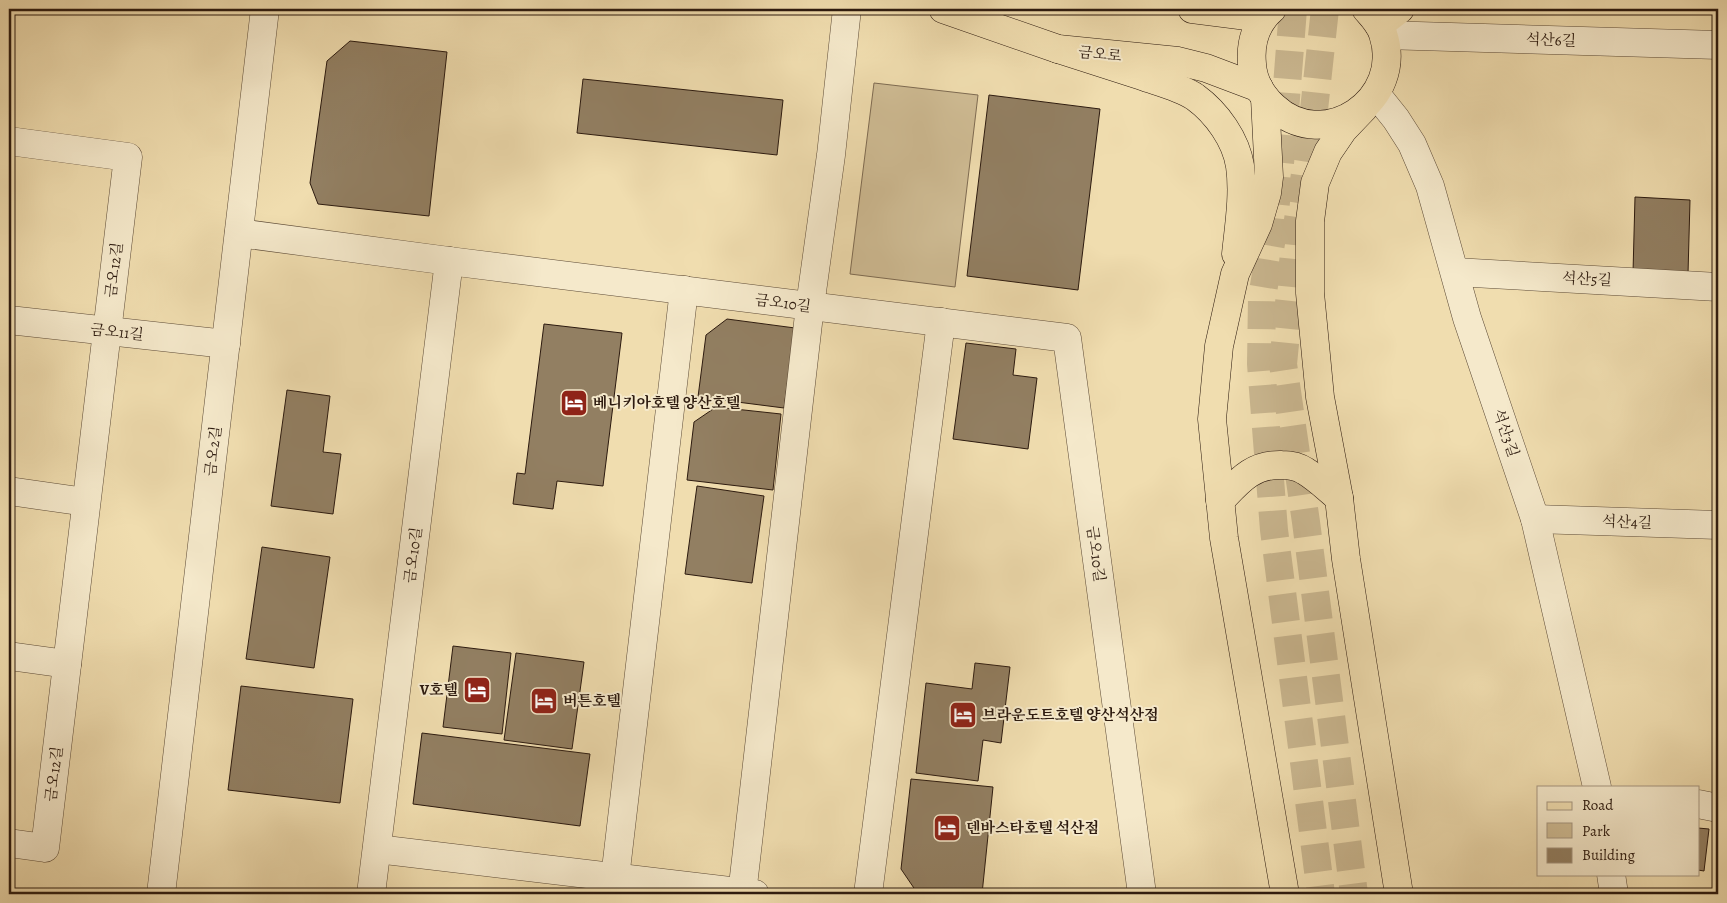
<svg xmlns="http://www.w3.org/2000/svg" width="1727" height="903" font-family="Alegreya,'Noto Serif KR',serif">
	<rect width="100%" height="100%" fill="#f0ddaf"/>
	<filter id="stains"><feTurbulence type="fractalNoise" baseFrequency=".004" numOctaves="4"/><feColorMatrix values="0 0 0 0 .2 0 0 0 0 .09 0 0 0 0 .02 0 0 0 .5 -.17"/></filter>
	<radialGradient id="worn" r=".72"><stop offset=".6" stop-color="#630" stop-opacity="0"/><stop offset="1" stop-color="#630" stop-opacity=".3"/></radialGradient>
	<polygon fill="#cfbc94" stroke="#7e6b52" points="874,83 978,95 955,287 850,274"/>
	<g fill="#927f62" stroke="#2c1a0f">
		<polygon points="350,41 447,52 429,216 318,204 310,183 327,61"/>
		<polygon points="583,79 783,100 777,155 577,133"/>
		<polygon points="989,95 1100,109 1078,290 967,276"/>
		<polygon points="1714,148 1718,149 1718,202 1715,202"/>
		<polygon points="1635,197 1690,200 1688,274 1633,273"/>
		<polygon points="727,319 795,328 784,408 698,397 706,335"/>
		<polygon points="544,324 622,333 603,486 557,481 553,509 513,504 517,473 525,474"/>
		<polygon points="966,343 1016,349 1013,375 1037,378 1028,449 953,439"/>
		<polygon points="287,390 330,396 323,452 341,454 333,514 271,506"/>
		<polygon points="716,407 781,414 773,490 687,480 694,422"/>
		<polygon points="697,486 764,496 752,583 685,574"/>
		<polygon points="262,547 330,557 314,668 246,659"/>
		<polygon points="453,646 511,653 502,734 443,727"/>
		<polygon points="516,653 584,662 572,749 504,740"/>
		<polygon points="975,663 1010,667 1001,743 983,740 978,781 916,773 926,683 972,689"/>
		<polygon points="241,686 353,699 340,803 228,790"/>
		<polygon points="422,733 590,754 580,826 413,804"/>
		<polygon points="911,779 993,787 982,894 918,894 901,869"/>
		<polygon points="1698,828 1709,829 1704,871 1698,870"/>
	</g>
	<g fill="none" stroke-linecap="round" stroke-linejoin="round">
		<g stroke="#c9b68f" stroke-width="28" stroke-dasharray="28 14" stroke-linecap="butt">
			<polyline points="1293,9 1284,124 1273,231 1262,298 1261,364 1274,530 1321,894"/>
			<polyline points="1325,9 1312,128 1296,233 1283,364 1306,522 1354,894"/>
		</g>
		<g stroke="#5d4b37" stroke-width="29">
			<g id="minor">
				<polyline points="1384,35 1718,45"/>
				<polyline points="1376,94 1396,119 1412,144 1430,186 1467,318 1535,519 1597,787"/>
				<polyline points="9,141 128,157 45,848 9,843"/>
				<polyline points="239,233 449,261 1067,338 1142,894"/>
				<polyline points="1455,272 1718,287"/>
				<polyline points="9,320 226,344"/>
				<polyline points="9,491 86,502"/>
				<polyline points="1535,519 1718,525"/>
				<polyline points="9,656 67,664"/>
				<polyline points="1698,804 1718,808"/>
				<polyline points="377,849 755,894"/>
				<polyline points="1611,874 1614,894"/>
				<polyline points="615,878 684,290"/>
				<polyline points="161,894 265,9"/>
				<polyline points="371,894 449,261"/>
				<polyline points="742,894 810,306 831,155 847,9"/>
				<polyline points="868,894 941,322"/>
			</g>
		</g>
		<g stroke="#2c1a0f" stroke-width="29">
			<g id="major">
				<polyline points="943,9 1058,49 1178,61 1206,68 1259,88"/>
				<polyline points="1192,9 1263,18"/>
				<path d="M1272,9C1256,23 1250,43 1252,64C1253,81 1261,95 1274,107C1324,154 1405,100 1383,34C1380,24 1373,17 1366,9"/>
				<polyline points="1379,25 1400,9"/>
				<path d="M1058,49C1086,58 1114,67 1142,76C1159,82 1180,87 1195,97C1217,113 1236,140 1240,166C1244,195 1239,225 1236,254"/>
				<polyline points="1265,98 1269,177 1267,193 1258,224 1235,274 1219,346 1212,419 1224,538 1285,894"/>
				<polyline points="1364,108 1343,130 1328,152 1315,183 1310,221 1310,293 1320,397 1339,498 1346,559 1399,894"/>
				<path d="M1220,501C1239,481 1252,464 1282,465C1289,465 1299,467 1305,471C1317,478 1328,489 1339,498"/>
			</g>
		</g>
		<use href="#minor" stroke="#f5e9cb" stroke-width="28"/>
		<use href="#major" stroke="#f0ddaf" stroke-width="28"/>
	</g>
	<defs>
		<g id="hotel-square" transform="scale(1.4375)"><rect x="-9" y="-9" width="18" height="18" rx="4" fill="#8f2418" stroke="#f5e9cb"/><path d="M-6-4.5h1.5V1H6V5H4.5V3h-9V5H-6ZM-4 0a1.8 1.8 0 1 1 3.6 0ZM.5 0V-2.5h3Q6-2.5 6 0Z" fill="#fff"/></g>
	</defs>
	<g fill-rule="evenodd">
		<use href="#hotel-square" x="574" y="403"/>
		<use href="#hotel-square" x="477" y="690"/>
		<use href="#hotel-square" x="544" y="701"/>
		<use href="#hotel-square" x="963" y="715"/>
		<use href="#hotel-square" x="947" y="828"/>
	</g>
	<g text-anchor="middle" stroke-width="4" stroke-linejoin="round" paint-order="stroke">
		<g font-size="15" fill="#2c1a0f" stroke="#f5e9cb">
			<text transform="translate(1551 40) rotate(2)" y="5">석산6길</text>
			<text transform="translate(1100 54) rotate(6)" y="5">금오로</text>
			<text transform="translate(114 270) rotate(-83)" y="5">금오12길</text>
			<text transform="translate(1587 279) rotate(3)" y="5">석산5길</text>
			<text transform="translate(783 303) rotate(7)" y="5">금오10길</text>
			<text transform="translate(117 332) rotate(6)" y="5">금오11길</text>
			<text transform="translate(1506 433) rotate(71)" y="5">석산3길</text>
			<text transform="translate(213 451) rotate(-83)" y="5">금오2길</text>
			<text transform="translate(1627 522) rotate(2)" y="5">석산4길</text>
			<text transform="translate(1096 554) rotate(82)" y="5">금오10길</text>
			<text transform="translate(413 555) rotate(-83)" y="5">금오10길</text>
			<text transform="translate(54 774) rotate(-83)" y="5">금오12길</text>
		</g>
		<g font-size="15" font-weight="bold" fill="#2c1a0f" stroke="#f5e9cb" text-anchor="start">
			<text x="593" y="408">베니키아호텔 양산호텔</text>
			<text x="458" y="695" text-anchor="end">V호텔</text>
			<text x="563" y="706">버튼호텔</text>
			<text x="982" y="720">브라운도트호텔 양산석산점</text>
			<text x="966" y="833">덴바스타호텔 석산점</text>
		</g>
	</g>
	<rect width="1727" height="903" fill="none" stroke="#f0ddaf" stroke-width="30"/>
	<rect x="10" y="10" width="1707" height="883" fill="none" stroke="#2c1a0f" stroke-width="2.5"/>
	<rect x="15" y="15" width="1697" height="873" fill="none" stroke="#2c1a0f"/>
	<rect x="1537" y="786" width="162" height="90" fill="#f5e9cb" stroke="#a59680"/>
	<rect x="1547" y="802" width="25" height="8" fill="#f0ddaf" stroke="#a59680"/>
	<text x="1582" y="810" font-size="15" fill="#2c1a0f">Road</text>
	<rect x="1547" y="823" width="25" height="15" fill="#cfbc94" stroke="#a59680"/>
	<text x="1582" y="836" font-size="15" fill="#2c1a0f">Park</text>
	<rect x="1547" y="848" width="25" height="15" fill="#927f62" stroke="#a59680"/>
	<text x="1582" y="860" font-size="15" fill="#2c1a0f">Building</text>
	<rect width="100%" height="100%" filter="url(#stains)"/>
	<rect width="100%" height="100%" fill="url(#worn)"/>
</svg>
